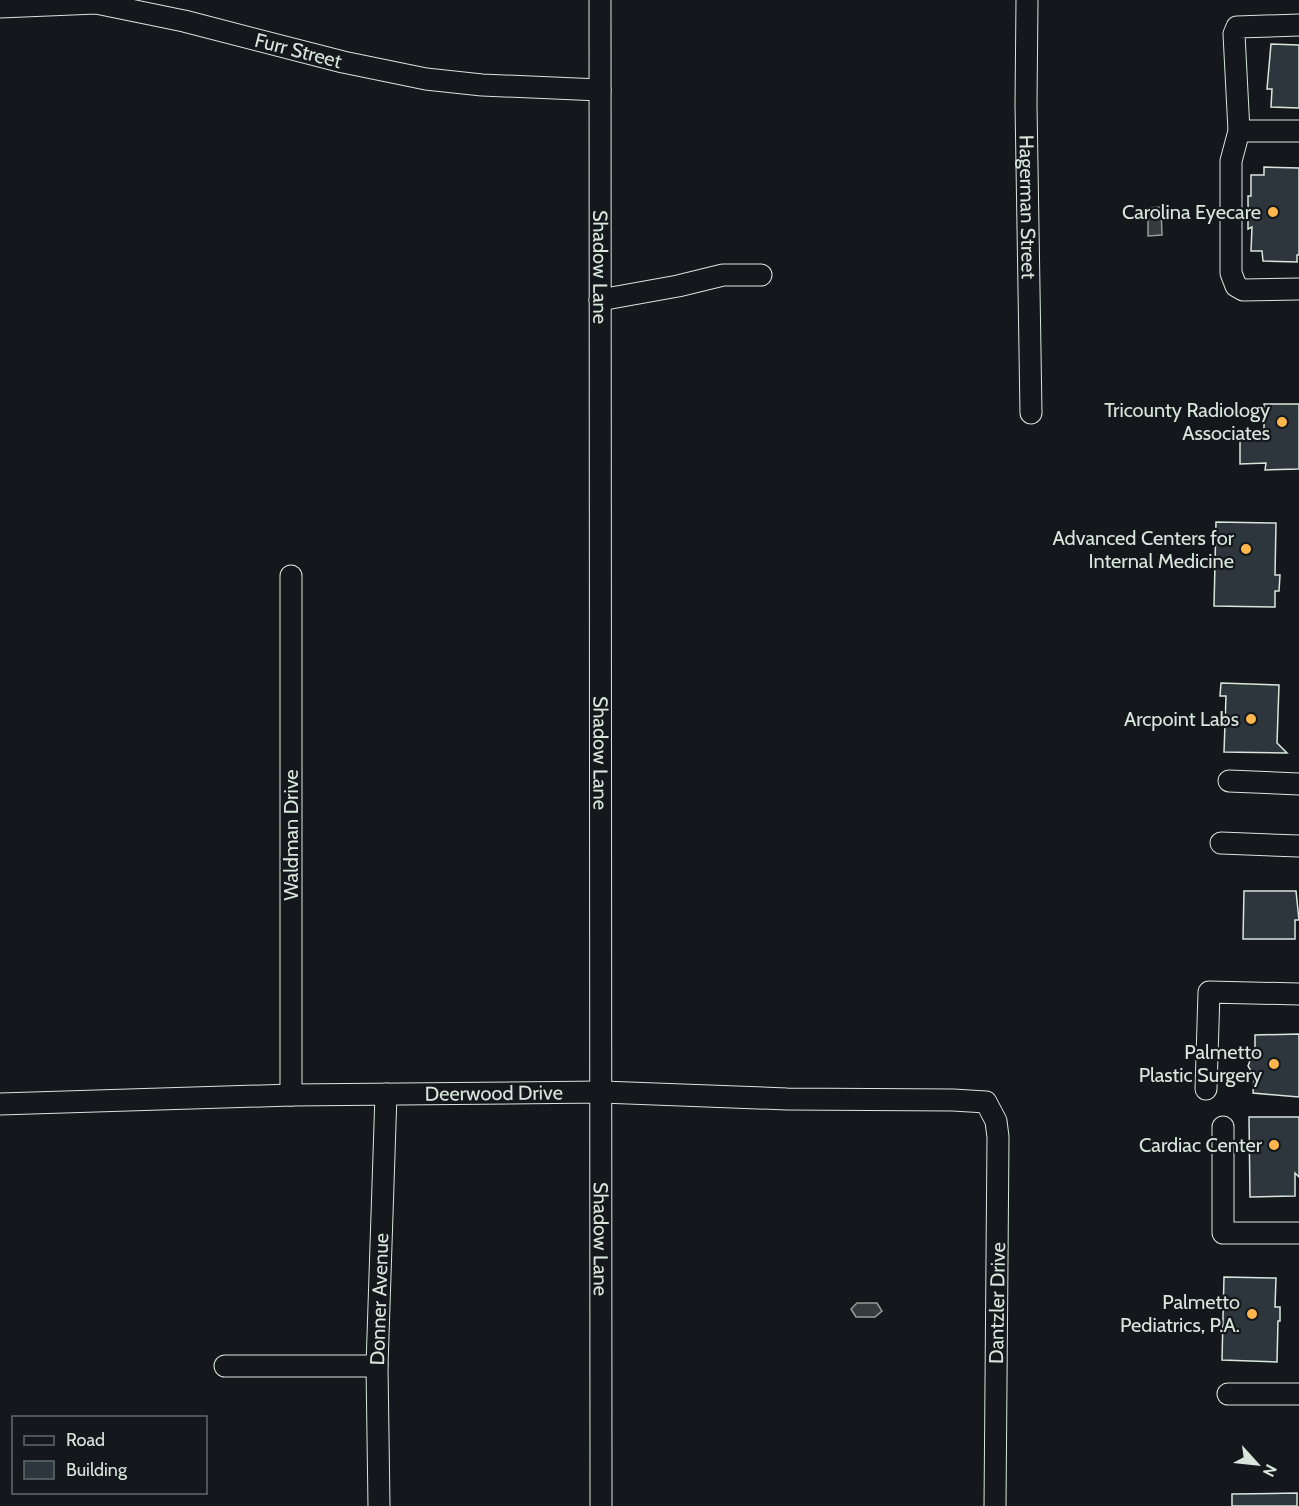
<svg xmlns="http://www.w3.org/2000/svg" width="1299" height="1506" font-family="Cabin,sans-serif">
	<rect width="100%" height="100%" fill="#14181c"/>
	<g fill="#363b3e" stroke="#939e99" stroke-width="1.5">
		<polygon points="1161,207 1162,235 1148,236 1148,208"/>
		<polygon points="857,1303 877,1303 882,1311 875,1317 856,1317 851,1309"/>
	</g>
	<g fill="#2c363c" stroke="#d8e6dc" stroke-width="1.5">
		<polygon points="1271,44 1299,45 1299,108 1271,107 1272,89 1267,89"/>
		<polygon points="1264,167 1299,168 1299,255 1297,255 1297,262 1263,261 1262,251 1251,251 1252,227 1248,229 1248,196 1251,196 1251,175 1264,175"/>
		<polygon points="1264,404 1299,404 1299,469 1265,470 1266,463 1240,464 1240,440 1264,440"/>
		<polygon points="1216,522 1276,523 1275,575 1280,575 1279,591 1275,591 1275,607 1214,606"/>
		<polygon points="1221,683 1279,685 1277,743 1287,753 1224,752 1226,696 1220,696"/>
		<polygon points="1244,891 1296,891 1299,920 1295,920 1295,939 1243,939"/>
		<polygon points="1299,1034 1299,1097 1253,1093 1254,1078 1259,1078 1260,1075 1251,1071 1248,1066 1251,1058 1258,1056 1258,1053 1255,1053 1255,1035"/>
		<polygon points="1249,1117 1299,1117 1299,1177 1295,1173 1295,1196 1250,1197"/>
		<polygon points="1224,1277 1276,1278 1275,1307 1280,1307 1280,1321 1278,1321 1277,1362 1222,1360"/>
		<polygon points="1297,1493 1297,1506 1232,1506 1232,1494"/>
	</g>
	<g fill="none" stroke-linecap="round" stroke-linejoin="round">
		<g stroke="#d8e6dc" stroke-width="23">
			<g id="minor">
				<path id="s1" d="M600,0L601,1506"/>
				<path id="s2" d="M1027,0L1026,104L1031,413"/>
				<path id="s3" d="M0,7L96,3L184,21L343,62L426,79L482,85L600,90"/>
				<polyline points="1299,25 1237,27 1234,34 1239,131 1231,161 1231,273 1236,286 1243,290 1299,289"/>
				<polyline points="1239,131 1299,131"/>
				<polyline points="600,300 678,286 723,275 761,275"/>
				<polyline points="291,576 291,1095"/>
				<polyline points="1229,781 1299,784"/>
				<polyline points="1221,843 1299,846"/>
				<polyline points="1206,1089 1209,992 1299,994"/>
				<path id="s4" d="M0,1104L291,1095L602,1092L787,1099L953,1100L986,1102L996,1121L998,1137L995,1506"/>
				<polyline points="1223,1127 1223,1233 1299,1233"/>
				<polyline points="225,1366 377,1366"/>
				<polyline points="1228,1394 1299,1394"/>
				<path id="s5" d="M379,1506L377,1366L386,1094"/>
			</g>
		</g>
		<use href="#minor" stroke="#14181c" stroke-width="21"/>
	</g>
	<g fill="#ffb74d" stroke="#14181c" stroke-width="2">
		<circle cx="1273" cy="212" r="6"/>
		<circle cx="1282" cy="422" r="6"/>
		<circle cx="1246" cy="549" r="6"/>
		<circle cx="1251" cy="719" r="6"/>
		<circle cx="1274" cy="1064" r="6"/>
		<circle cx="1274" cy="1145" r="6"/>
		<circle cx="1252" cy="1314" r="6"/>
	</g>
	<g text-anchor="middle" stroke-width="4.5" stroke-linejoin="round" paint-order="stroke">
		<g font-size="20" fill="#d8e6dc" stroke="#14181c">
			<text dy="7" stroke="none"><textPath href="#s3" startOffset="304">Furr Street</textPath></text>
			<text dy="7" stroke="none"><textPath href="#s2" startOffset="207">Hagerman Street</textPath></text>
			<text dy="7" stroke="none"><textPath href="#s1" startOffset="267">Shadow Lane</textPath></text>
			<text dy="7" stroke="none"><textPath href="#s1" startOffset="753">Shadow Lane</textPath></text>
			<text transform="translate(291 835) rotate(-90)" y="7">Waldman Drive</text>
			<text dy="7" stroke="none"><textPath href="#s4" startOffset="494">Deerwood Drive</textPath></text>
			<text dy="7" stroke="none"><textPath href="#s1" startOffset="1239">Shadow Lane</textPath></text>
			<text dy="7" stroke="none"><textPath href="#s5" startOffset="207">Donner Avenue</textPath></text>
			<text transform="translate(997 1303) rotate(-89)" y="7">Dantzler Drive</text>
		</g>
		<g font-size="20" fill="#d8e6dc" stroke="#14181c" text-anchor="end">
			<text x="1261" y="219">Carolina Eyecare</text>
			<text x="1270" y="417">Tricounty Radiology<tspan x="1270" dy="23">Associates</tspan></text>
			<text x="1234" y="545">Advanced Centers for<tspan x="1234" dy="23">Internal Medicine</tspan></text>
			<text x="1239" y="726">Arcpoint Labs</text>
			<text x="1262" y="1059">Palmetto<tspan x="1262" dy="23">Plastic Surgery</tspan></text>
			<text x="1262" y="1152">Cardiac Center</text>
			<text x="1240" y="1309">Palmetto<tspan x="1240" dy="23">Pediatrics, P.A.</tspan></text>
		</g>
	</g>
	<rect x="12" y="1416" width="195" height="78" fill="#14181c" stroke="#626a69" stroke-width="1.5"/>
	<rect x="24" y="1436" width="30" height="9" fill="#14181c" stroke="#626a69" stroke-width="1.5"/>
	<text x="66" y="1446" font-size="18" fill="#d8e6dc">Road</text>
	<rect x="24" y="1461" width="30" height="18" fill="#2c363c" stroke="#626a69" stroke-width="1.5"/>
	<text x="66" y="1476" font-size="18" fill="#d8e6dc">Building</text>
	<g transform="translate(1257 1464) rotate(117)" stroke="#14181c" stroke-width="4.5" paint-order="stroke">
	<path d="M0-4.5L10 22L0 15L-10 22Z" fill="#d8e6dc"/>
	<text y="-9" font-size="16" font-weight="bold" text-anchor="middle" fill="#d8e6dc">N</text>
	</g>
</svg>
